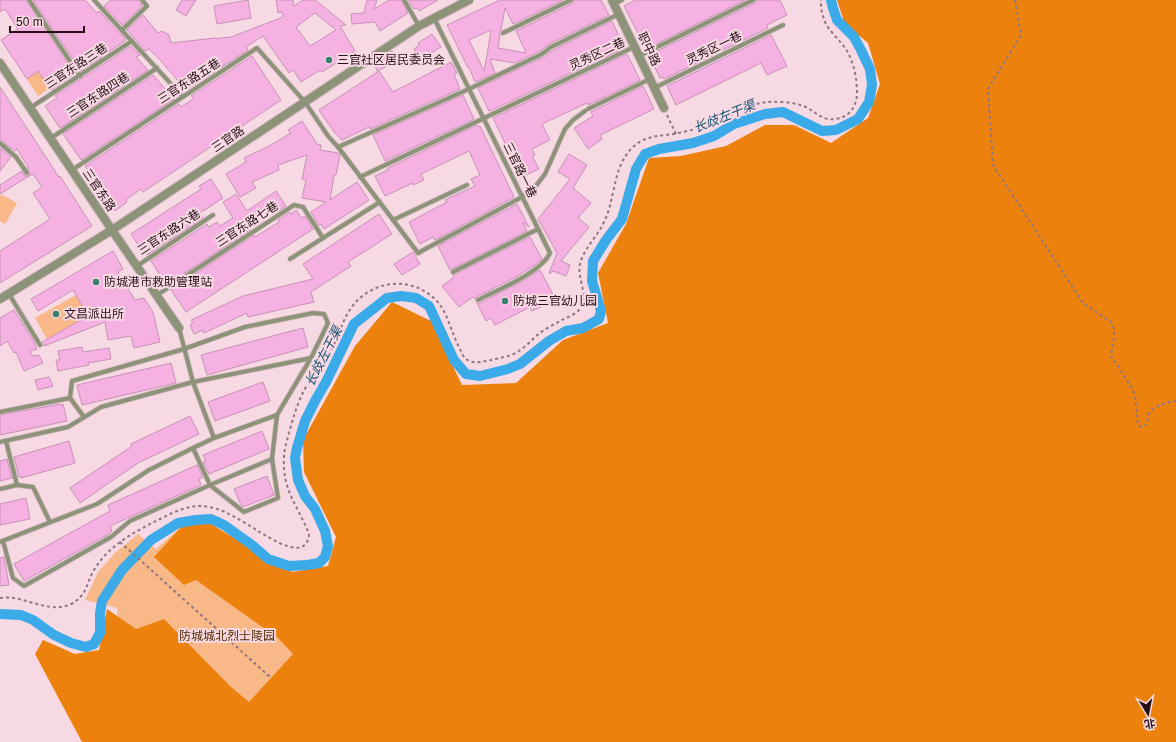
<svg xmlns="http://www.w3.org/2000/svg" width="1176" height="742" font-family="Arial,'Noto Sans SC',sans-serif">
	<rect width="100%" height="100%" fill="#f6d9e2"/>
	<g fill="#f9b887">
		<polygon points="38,71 50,88 38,96 27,79"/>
		<polygon points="1,194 17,203 5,224 0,221 0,197"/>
		<polygon points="76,295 88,316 47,339 35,318"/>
		<polygon points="195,523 209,523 249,547 266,562 292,572 326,613 269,719 119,649 117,608 85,600 98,572 116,552 138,534 156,549 182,526"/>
	</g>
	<polygon fill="#ec820d" points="837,0 1176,0 1176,742 82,742 35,654 43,640 75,654 99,650 107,609 136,629 164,619 231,687 249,702 293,654 278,638 196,580 184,585 154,557 182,526 195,523 209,523 249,547 266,562 292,572 328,566 336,537 304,472 303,440 355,346 392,302 431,321 462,385 516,383 563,340 608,323 598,273 626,224 649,158 681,156 726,146 765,125 794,125 831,143 868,118 880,84 868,43 845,24"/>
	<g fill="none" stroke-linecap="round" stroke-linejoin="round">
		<polyline stroke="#3aaae8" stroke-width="10" points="0,614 21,615 33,620 54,635 71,643 86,647 94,644 100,633 100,613 102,601 122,570 151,540 178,523 196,520 211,519 224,525 252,545 268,559 289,566 307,565 319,563 325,557 328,546 325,531 315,509 305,496 298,480 295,458 297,448 305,421 315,401 326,382 354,324 387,298 401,296 416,298 429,306 454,360 466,374 480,376 508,369 520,364 549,341 566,331 583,328 599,319 601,311 592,281 593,261 606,240 622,219 636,169 645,154 659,149 693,143 714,136 734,124 765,114 783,112 822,131 836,130 858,119 869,102 872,85 870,69 861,50 854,37 837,20 833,8 831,0"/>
	</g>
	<g fill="#f5b1e1" stroke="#c891b7" fill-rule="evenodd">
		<polygon points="0,0 26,0 75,74 51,90 38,71 27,79 1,40 18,29 5,9 0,12"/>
		<polygon points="33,0 85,0 97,13 99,11 126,40 81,71"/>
		<polygon points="111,0 139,0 142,6 122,25 104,6"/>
		<polygon points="182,0 196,0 186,16 176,10"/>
		<polygon points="248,0 251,18 217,24 214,6"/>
		<path d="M276,0H293L294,6L303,0H316L319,3L346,25L340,26L355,51L322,72L320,70L301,82L293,70L289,73L263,36L246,47L248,50L186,90L160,60L149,49L145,51L127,30L143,15L158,33L162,31L169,35L171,43L215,38L220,39V38L231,37L283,17L282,12L278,13ZM315,13L336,30L310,46L296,27Z"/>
		<polygon points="367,0 377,0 374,9 389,0 401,0 408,13 380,31 375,22 352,24 351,14 364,13"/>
		<polygon points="408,0 438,0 419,11 417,8 414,9"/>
		<path d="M500,0H563L513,24L505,8L501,30L500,32V35L498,48L526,53L516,31L573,3L574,0H601L609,15L549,44L540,51L515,63L490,59L495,73L475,82L469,67L468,68L447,25ZM491,30L487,55L484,71L469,40Z"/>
		<polygon points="635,0 745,0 646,49 624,6"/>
		<polygon points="756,0 780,0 787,15 767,25 768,28 664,79 663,77 660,78 649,55 755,3"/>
		<polygon points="612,21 624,48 490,111 489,111 478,88 544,57 553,50"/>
		<polygon points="432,34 441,47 420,60 414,49 419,45 418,43"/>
		<polygon points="771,35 787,66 767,75 761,63 676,105 667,86"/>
		<polygon points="131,46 140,55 136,57 148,70 60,128 45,106 57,98 55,96"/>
		<polygon points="392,51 397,62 377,71 374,63"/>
		<polygon points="627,54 640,80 588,105 587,103 542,124 550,140 532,149 535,155 532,156 539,169 521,177 493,118"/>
		<polygon points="252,56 281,100 143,192 141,189 126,200 127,202 115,211 85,166 179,104 181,107 194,98 191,96"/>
		<polygon points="451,62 457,73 454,74 460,89 370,129 369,127 342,140 334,132 319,110 379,71 393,92"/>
		<polygon points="153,75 174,99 81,160 63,134"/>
		<polygon points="643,86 654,109 600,135 602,139 588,149 574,128 593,116 591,112"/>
		<polygon points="0,87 59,177 60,176 92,226 0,283 0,251 50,219 33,193 42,187 33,174 29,176 30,173 28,168 28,167 17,149 15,151 0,140"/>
		<polygon points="463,95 474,119 385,161 373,135"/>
		<polygon points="302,121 317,144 321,145 320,150 338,153 340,155 336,175 334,175 330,200 357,182 369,200 324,229 321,224 319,226 311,212 326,202 302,198 306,180 302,179 307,155 278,165 279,170 252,182 256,188 240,197 226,174 246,162 244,158 269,146 291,133 288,130"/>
		<polygon points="477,125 478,127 480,126 514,197 435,240 433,237 420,244 409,222 447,202 445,200 475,186 471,179 480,175 469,151 421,174 424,180 413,185 413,183 385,196 375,176 388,170 388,168"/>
		<polygon points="0,148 11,157 0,171"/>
		<polygon points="569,154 587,165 573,188 591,203 578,218 589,227 561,261 570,265 566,276 553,271 550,274 549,273 557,253 538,219 570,179 558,172"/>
		<polygon points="22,171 25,176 29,176 0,194 0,185"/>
		<polygon points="211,179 223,198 200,213 203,218 147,255 146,253 144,254 131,234 201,189 199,186"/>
		<polygon points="276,191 286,206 274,214 270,208 246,225 250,230 168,284 167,282 165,283 151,261 207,224 209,227 217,222 220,226 233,218 223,202 236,194 247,211"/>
		<polygon points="517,204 529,227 523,222 527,231 450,270 438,246"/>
		<polygon points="296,210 301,218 305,216 313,229 186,312 171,290 254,235 255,237 279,222 278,220 290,212 291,214"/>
		<polygon points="379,214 392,234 348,262 351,266 311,292 314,302 248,317 247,313 204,333 203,330 194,334 190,325 193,323 191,320 243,296 313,279 303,264"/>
		<polygon points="530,237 542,259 535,265 516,277 476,297 475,299 473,297 459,307 442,286 454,277 453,275"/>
		<polygon points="113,251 123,269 118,272 135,300 144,298 153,312 160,342 134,348 131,336 108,340 105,322 44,346 42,342 88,316 73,290 38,311 31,299"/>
		<polygon points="413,252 420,264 402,275 394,264"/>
		<polygon points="540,270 556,300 532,311 530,307 495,325 491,318 486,321 477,303 480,303 519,283"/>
		<polygon points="14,310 34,342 37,349 30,351 32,356 39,355 43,363 24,371 16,352 14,353 7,341 0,346 0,318"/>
		<polygon points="303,328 308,347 207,375 201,355"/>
		<polygon points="82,347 83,352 109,348 111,359 88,363 89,365 58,371 56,360 60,360 58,351"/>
		<polygon points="171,363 176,383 82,405 77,385"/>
		<polygon points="49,377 53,386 38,390 35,380"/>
		<polygon points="263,382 270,401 215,421 208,402"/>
		<polygon points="60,404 61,405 63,404 67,421 0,435 0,415"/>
		<polygon points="190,416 199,434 138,463 80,503 70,488 132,446 131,444"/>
		<polygon points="262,431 269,449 209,474 203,462 206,461 203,455"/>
		<polygon points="69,441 75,463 21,478 21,476 19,477 14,457"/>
		<polygon points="7,459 12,478 0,481 0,461"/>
		<polygon points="197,465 203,477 199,479 201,485 110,526 112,531 109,534 24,581 14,564 110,511 108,505"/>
		<polygon points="267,476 274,495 243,507 241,505 234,489"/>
		<polygon points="26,498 30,519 0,525 0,504"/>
		<polygon points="4,557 9,585 0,586 0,558"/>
	</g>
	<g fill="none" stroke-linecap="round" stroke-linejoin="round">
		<g stroke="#d1b5be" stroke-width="5.5">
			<g id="lane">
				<polyline points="29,0 80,76"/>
				<polyline points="94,0 183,97"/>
				<polyline points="404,0 419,26"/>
				<polyline points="614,4 622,0"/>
				<path d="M434,18L550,253C541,273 497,290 478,300"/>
				<polyline points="122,30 147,6 142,0"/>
				<polyline points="503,33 571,0"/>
				<polyline points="639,56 753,0"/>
				<polyline points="654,88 783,25"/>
				<polyline points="30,108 132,41"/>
				<polyline points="588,109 650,79"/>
				<polyline points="51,138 157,68"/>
				<polyline points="0,143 16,157 27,173"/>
				<polyline points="338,147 469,89 542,54 551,47 619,14"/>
				<polyline points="72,170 257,48 305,102 328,136 338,147 418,253 522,197 535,187 545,174 565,129 573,120 585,111"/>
				<polyline points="360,177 634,47"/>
				<polyline points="393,220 467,185"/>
				<polyline points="290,259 323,238"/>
				<polyline points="137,266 213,215"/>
				<polyline points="453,272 538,229"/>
				<polyline points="9,294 40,345"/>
				<polyline points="157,295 294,205 303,207 323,238 380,202"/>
				<polyline points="179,328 193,382 214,438"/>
				<polyline points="0,412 70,398 84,417"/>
				<polyline points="6,441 17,485 33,487 50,522"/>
				<polyline points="0,442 68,427 101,407 193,382 311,358"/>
				<polyline points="193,448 210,485 272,459 277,415"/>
				<polyline points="0,489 17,485"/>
				<polyline points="3,541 13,578 24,586 111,537 130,521 210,485 244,512 278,498 272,459"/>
				<polyline points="0,542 97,504 149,470 193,448 214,438 277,415 311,358 328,323 324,314 313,313 245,327 184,349 72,381 70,398"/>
			</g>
		</g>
		<g stroke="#d1b5be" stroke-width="10">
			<g id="street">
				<polyline points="612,0 664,108"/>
				<polyline points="0,63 112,230 179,328"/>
				<polyline points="0,299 112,230 419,26 469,0"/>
			</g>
		</g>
		<g stroke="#8f757e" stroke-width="2" stroke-dasharray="3 3" stroke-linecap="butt">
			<path d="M1015,0L1021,35L988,89L993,165L1083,303L1111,322L1114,329V338L1111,354L1112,359L1118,366L1133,390L1135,396L1138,425L1141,427H1144C1148,423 1147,420 1148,415C1152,406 1167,402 1176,401"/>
			<polyline points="667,115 676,134"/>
			<polyline points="120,542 270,677"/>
			<path d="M0,598C24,594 47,615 71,604C87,596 86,584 94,570C108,546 134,532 158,520C172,513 187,505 203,506C212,507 222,510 229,514C239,519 249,525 258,531C270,538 307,563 309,534C298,506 282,490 284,458C284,451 286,444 288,437C293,418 298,399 309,382C317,372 325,363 331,351C340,334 344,312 359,299C372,287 390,281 409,285C414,286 419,288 424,291C448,304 448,327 460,349C462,354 464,359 470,361C476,364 484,361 491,360C499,358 509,357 517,352C523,349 528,344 533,339C541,331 551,326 560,321C567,317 578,314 582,306C588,296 577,277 580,264C584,248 597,237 604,222C616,198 612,167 633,147C648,133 665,137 683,132C696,129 708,126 719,121C741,111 754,100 780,102C789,102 799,104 806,107C817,113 823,121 835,119C849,118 857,106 857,93C857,79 854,63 847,51C840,39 826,30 823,16C821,11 821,5 821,0"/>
		</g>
		<use href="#lane" stroke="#8d9379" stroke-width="4"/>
		<use href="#street" stroke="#8d9379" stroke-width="8"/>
	</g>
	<g fill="#3b7e70" stroke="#f6d9e2" stroke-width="1.5">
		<circle cx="329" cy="60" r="4"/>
		<circle cx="96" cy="282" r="4"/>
		<circle cx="505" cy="301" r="4"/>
		<circle cx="56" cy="314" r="4"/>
	</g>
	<g text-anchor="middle" stroke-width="4" stroke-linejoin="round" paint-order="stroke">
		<g font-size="12" fill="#270f18" stroke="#f6d9e2">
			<text transform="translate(714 48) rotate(-26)" y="4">灵秀区一巷</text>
			<text transform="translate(649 49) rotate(64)" y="4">职中路</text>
			<text transform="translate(597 54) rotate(-25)" y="4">灵秀区二巷</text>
			<text transform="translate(76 66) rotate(-33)" y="4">三官东路三巷</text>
			<text transform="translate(189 81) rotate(-33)" y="4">三官东路五巷</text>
			<text transform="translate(98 95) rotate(-33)" y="4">三官东路四巷</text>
			<text transform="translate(228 139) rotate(-34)" y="4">三官路</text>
			<text transform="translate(520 170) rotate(64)" y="4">三官路一巷</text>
			<text transform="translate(99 190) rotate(56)" y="4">三官东路</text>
			<text transform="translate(247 224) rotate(-33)" y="4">三官东路七巷</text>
			<text transform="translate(169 232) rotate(-33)" y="4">三官东路六巷</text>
		</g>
		<g font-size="12" fill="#270f18" stroke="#f6d9e2" text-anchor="start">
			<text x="337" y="64">三官社区居民委员会</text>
			<text x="104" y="286">防城港市救助管理站</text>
			<text x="513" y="305">防城三官幼儿园</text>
			<text x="64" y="318">文昌派出所</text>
		</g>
		<g font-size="12" fill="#542b02" stroke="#f6d9e2">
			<text x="227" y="640">防城城北烈士陵园</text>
		</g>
		<g font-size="13" font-style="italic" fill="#154f6f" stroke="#f6d9e2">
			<text transform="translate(724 116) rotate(-22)" y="5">长歧左干渠</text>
			<text transform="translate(323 356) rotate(-63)" y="5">长歧左干渠</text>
		</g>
	</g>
	<g transform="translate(1148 714) rotate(170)" stroke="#f6d9e2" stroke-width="3" paint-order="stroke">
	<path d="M0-3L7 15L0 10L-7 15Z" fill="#270f18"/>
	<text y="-6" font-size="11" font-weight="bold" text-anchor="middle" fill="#270f18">北</text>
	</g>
	<path d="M10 26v6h74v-6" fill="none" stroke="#270f18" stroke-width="2"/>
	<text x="16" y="26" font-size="12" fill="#270f18" stroke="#f6d9e2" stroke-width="3" paint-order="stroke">50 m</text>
</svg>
